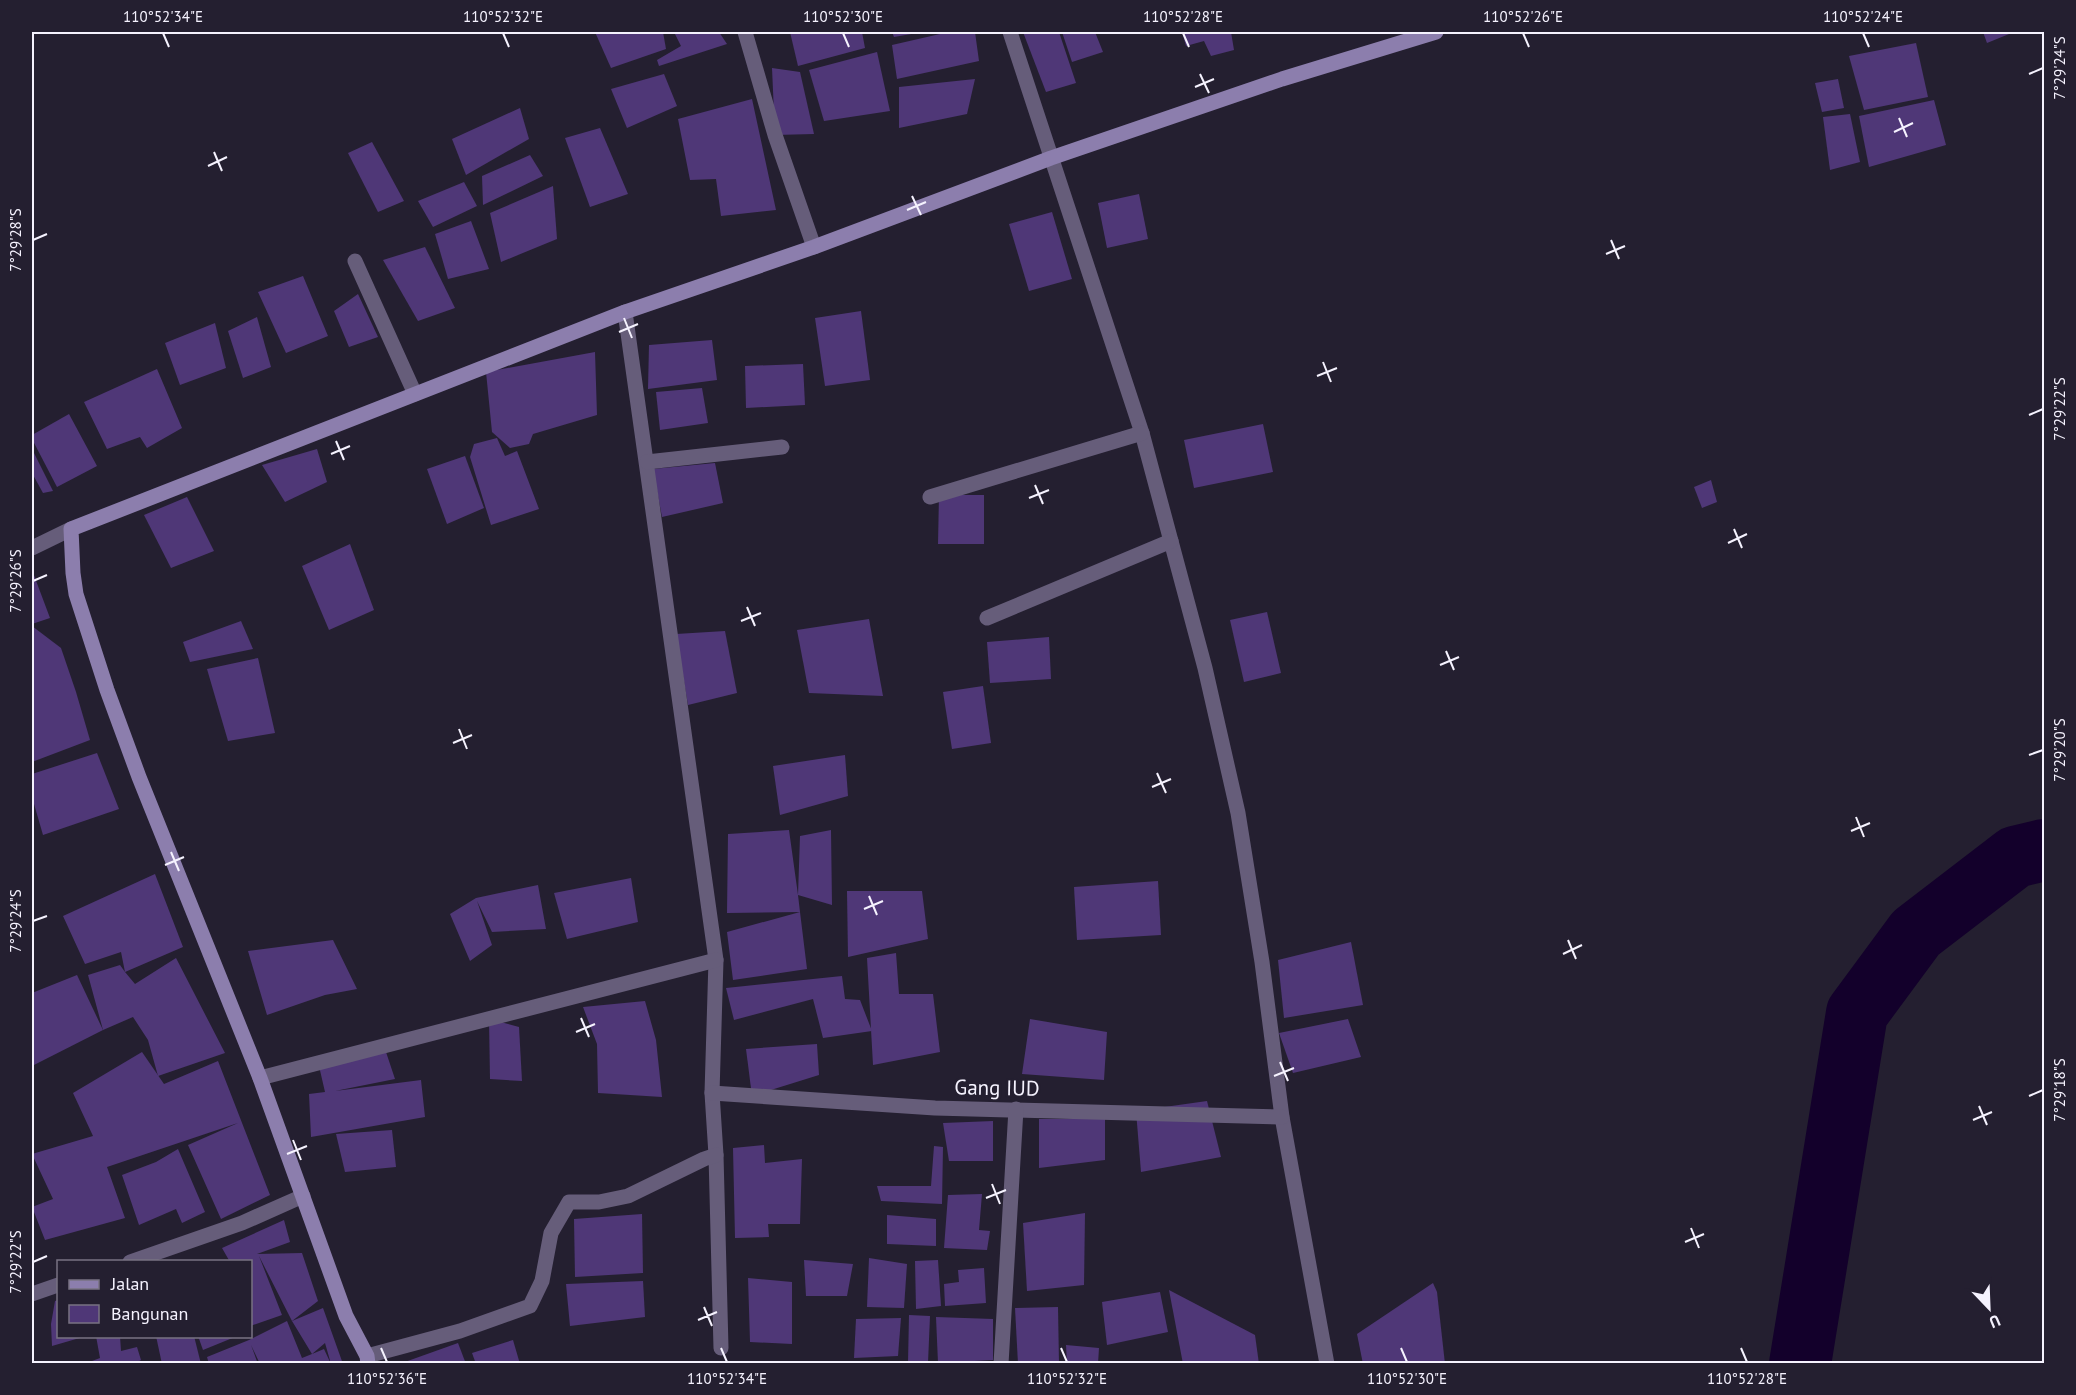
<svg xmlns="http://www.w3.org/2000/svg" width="2076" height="1395" font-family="'PT Sans',sans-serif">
	<rect width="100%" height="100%" fill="#241f30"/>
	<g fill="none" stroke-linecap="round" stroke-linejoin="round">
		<polyline stroke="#13002b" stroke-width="62" points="1800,1364 1857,1013 1916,933 2015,857 2044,850"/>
	</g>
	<g fill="#4f3777">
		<polygon points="595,32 663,32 666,49 611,68"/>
		<polygon points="674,32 719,32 727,44 659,66 657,60 681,46"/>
		<polygon points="790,32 862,32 865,48 798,66"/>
		<polygon points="892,32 917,32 917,33 894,37"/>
		<polygon points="940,32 975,32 979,61 897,79 892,45 940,34"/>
		<polygon points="1023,32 1059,32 1076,83 1046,92"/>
		<polygon points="1062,32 1095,32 1103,52 1072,62"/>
		<polygon points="1182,32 1231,32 1234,50 1211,56 1204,41 1186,46"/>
		<polygon points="1983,32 2014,32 1987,43"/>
		<polygon points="1916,43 1928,97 1864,110 1849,56"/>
		<polygon points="877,52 890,111 824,121 809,70"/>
		<polygon points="772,68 800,72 814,134 775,135"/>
		<polygon points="664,74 677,106 627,128 611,89"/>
		<polygon points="975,79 967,114 899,128 899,87"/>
		<polygon points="1838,79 1844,108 1822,112 1815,83"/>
		<polygon points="752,99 776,210 721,216 716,179 690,180 678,119"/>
		<polygon points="1934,100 1946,145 1869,167 1859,116"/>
		<polygon points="520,108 529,139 466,175 452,139"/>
		<polygon points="1850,114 1860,162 1830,170 1823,117"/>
		<polygon points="600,128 628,194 590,207 565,138"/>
		<polygon points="372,142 404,201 378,212 348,153"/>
		<polygon points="530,155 543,176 483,205 482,176"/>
		<polygon points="464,182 477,206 433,227 418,201"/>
		<polygon points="553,186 557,239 501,262 490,213"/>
		<polygon points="1139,194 1148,239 1107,248 1098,203"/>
		<polygon points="1052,212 1072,279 1029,291 1009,224"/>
		<polygon points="471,221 489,269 448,279 435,234"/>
		<polygon points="425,247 455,308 418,321 383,260"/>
		<polygon points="303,276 328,336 286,353 258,292"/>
		<polygon points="358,294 378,337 349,347 334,311"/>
		<polygon points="861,311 870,380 825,386 815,318"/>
		<polygon points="257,317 271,367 243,378 228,331"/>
		<polygon points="215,323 226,368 180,385 165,343"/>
		<polygon points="712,340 717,380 648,389 649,345"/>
		<polygon points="595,352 597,415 533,434 529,444 510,448 492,432 486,372"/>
		<polygon points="803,364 805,405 746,408 745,366"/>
		<polygon points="157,369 182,428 147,448 140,437 107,449 84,402"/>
		<polygon points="702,388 708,423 660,430 656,392"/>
		<polygon points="69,414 97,466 57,487 32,439 32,435"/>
		<polygon points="1263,424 1273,472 1194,488 1184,440"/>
		<polygon points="497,438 505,456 517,451 539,509 491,525 470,457 474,444"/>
		<polygon points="32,449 53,491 43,493 32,473"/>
		<polygon points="317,449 327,482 285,502 262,465"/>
		<polygon points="465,456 484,508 447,524 427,469"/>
		<polygon points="715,463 723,503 662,517 653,469"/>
		<polygon points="1711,480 1717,502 1702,508 1694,487"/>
		<polygon points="939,495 984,495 984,544 938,544"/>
		<polygon points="187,497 214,551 171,568 144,515"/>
		<polygon points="350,544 374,610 329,630 302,566"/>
		<polygon points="32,570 50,618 32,624"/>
		<polygon points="1267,612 1281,673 1244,682 1230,620"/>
		<polygon points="869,619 883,696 809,693 797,630"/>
		<polygon points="241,621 253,649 190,662 183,642"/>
		<polygon points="32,626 61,648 76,692 90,740 32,762"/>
		<polygon points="725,631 737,693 688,705 676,634"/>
		<polygon points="1049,637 1051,679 990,683 987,642"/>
		<polygon points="258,658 275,733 228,741 207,669"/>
		<polygon points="983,686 991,743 952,749 943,692"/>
		<polygon points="97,753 119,809 43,835 32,797 32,774"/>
		<polygon points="845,755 848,796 780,815 773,766"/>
		<polygon points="789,830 798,895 800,836 831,830 832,905 798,895 800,912 807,969 733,980 727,932 800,912 727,913 728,834"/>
		<polygon points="155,874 183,947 125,972 135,984 176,958 225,1053 158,1076 148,1040 133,1017 103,1030 88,975 120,965 125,972 121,952 85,964 63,916"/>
		<polygon points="631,878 638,922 567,939 554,893"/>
		<polygon points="1158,881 1161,935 1077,940 1074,887"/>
		<polygon points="538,885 546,929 492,932 477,901 492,945 470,961 450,914 476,898"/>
		<polygon points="847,891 922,891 928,939 848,957"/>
		<polygon points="333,940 357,989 325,995 267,1015 248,951"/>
		<polygon points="1351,942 1363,1005 1284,1018 1278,960"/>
		<polygon points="896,953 899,994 933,994 940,1052 873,1065 867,958"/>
		<polygon points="77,975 103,1030 32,1066 32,993"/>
		<polygon points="842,976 845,999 860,1000 872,1031 823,1038 813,999 734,1020 726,988"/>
		<polygon points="645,1001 656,1040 662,1097 598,1093 597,1044 583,1007"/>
		<polygon points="489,1019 519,1027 522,1081 490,1079"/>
		<polygon points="1030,1019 1107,1032 1104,1080 1022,1074"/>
		<polygon points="1348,1019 1361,1057 1293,1073 1279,1033"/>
		<polygon points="817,1044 819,1075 752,1096 746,1049"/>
		<polygon points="142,1052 164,1084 218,1061 270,1195 221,1219 188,1145 238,1123 107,1167 125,1218 45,1240 32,1207 53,1199 32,1154 93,1136 73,1093"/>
		<polygon points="386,1052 395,1079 335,1091 421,1080 425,1117 311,1137 309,1094 325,1092 319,1066"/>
		<polygon points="1207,1101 1221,1157 1141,1172 1136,1111"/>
		<polygon points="1039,1119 1105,1119 1105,1160 1039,1168"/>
		<polygon points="993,1121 993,1161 949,1161 943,1123"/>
		<polygon points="392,1130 396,1167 345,1172 336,1134"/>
		<polygon points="764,1145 765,1163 802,1159 800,1224 768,1224 769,1237 735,1238 733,1148"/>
		<polygon points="934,1146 943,1147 942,1204 881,1201 877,1186 931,1186"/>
		<polygon points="178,1149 205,1212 182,1223 176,1209 139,1225 122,1175 156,1162"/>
		<polygon points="982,1194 979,1230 990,1231 987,1250 944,1248 948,1195"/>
		<polygon points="1085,1213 1084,1285 1027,1291 1023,1223"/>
		<polygon points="642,1214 643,1273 575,1277 574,1219"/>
		<polygon points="887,1215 936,1219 936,1246 887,1244"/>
		<polygon points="284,1220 290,1242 257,1254 302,1253 318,1301 292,1321 259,1256 282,1315 250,1326 250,1262 230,1262 222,1248"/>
		<polygon points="869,1258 907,1264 904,1308 867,1307"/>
		<polygon points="804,1260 853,1264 847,1296 806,1296"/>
		<polygon points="938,1260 941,1306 916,1309 915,1261"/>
		<polygon points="984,1268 986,1303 945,1306 944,1284 959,1282 958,1270"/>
		<polygon points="748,1278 792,1282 792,1344 750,1342"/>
		<polygon points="643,1281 645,1317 570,1326 566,1284"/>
		<polygon points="1433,1283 1437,1292 1445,1364 1363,1364 1357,1334"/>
		<polygon points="1169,1290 1255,1335 1259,1364 1183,1364"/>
		<polygon points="1160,1292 1168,1332 1107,1345 1102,1302"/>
		<polygon points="58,1300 58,1336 83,1337 52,1346 51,1324 55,1301"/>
		<polygon points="1058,1307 1059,1364 1018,1364 1015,1308"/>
		<polygon points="323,1308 343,1364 331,1364 325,1343 312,1354 324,1349 331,1364 260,1364 251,1345 258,1364 209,1364 207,1357 249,1340 287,1321 302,1358 312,1354 292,1321"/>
		<polygon points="909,1315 930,1316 928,1363 908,1363"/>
		<polygon points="936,1317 993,1319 993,1360 938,1363"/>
		<polygon points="901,1318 898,1356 854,1358 856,1319"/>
		<polygon points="96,1336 120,1336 121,1351 137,1347 141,1360 134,1364 84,1364 100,1358"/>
		<polygon points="156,1336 194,1336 201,1364 162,1364"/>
		<polygon points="198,1336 235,1336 235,1337 203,1350"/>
		<polygon points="513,1340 520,1364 476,1364 472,1353"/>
		<polygon points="458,1343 466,1364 402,1364 402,1363"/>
		<polygon points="1066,1345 1099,1348 1098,1364 1067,1364"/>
	</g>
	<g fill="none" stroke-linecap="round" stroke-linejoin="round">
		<g stroke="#665d7a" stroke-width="15">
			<polyline points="745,32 775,135 814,247"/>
			<polyline points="1010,32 1142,433 1205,668 1238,813 1262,962 1282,1117 1327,1364"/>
			<polyline points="355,261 415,394"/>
			<polyline points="625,312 716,960 712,1093 716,1155 721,1348"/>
			<polyline points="647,462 782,447"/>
			<polyline points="930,497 1142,433"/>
			<polyline points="32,548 71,529"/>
			<polyline points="987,618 1171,541"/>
			<polyline points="260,1078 716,960"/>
			<polyline points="712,1093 935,1108 1282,1117"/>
			<polyline points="130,1262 242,1223 303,1196"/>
			<polyline points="32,1294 58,1285"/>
			<polyline points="367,1356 460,1331 530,1306 542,1281 551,1233 569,1202 599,1202 628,1196 704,1159 716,1155"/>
			<polyline points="1001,1364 1016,1109"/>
		</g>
		<polyline stroke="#8c7ead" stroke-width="15" points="368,1364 367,1356 346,1316 260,1078 139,777 107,690 76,594 73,573 71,529 625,312 814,247 1051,158 1282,79 1436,32"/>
	</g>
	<path fill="none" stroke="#f5f2fe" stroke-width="2" d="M163,33L169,47M503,33L509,47M843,33L849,47M1183,33L1189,47M1523,33L1529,47M1863,33L1869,47M1200,74L1209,93M2029,74L2043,68M1195,87L1214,79M1899,118L1907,137M1894,132L1913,123M214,152L222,171M208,166L227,157M912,196L921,215M907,210L926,202M33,240L47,234M1611,240L1619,259M1606,254L1625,246M624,318L632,338M619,332L638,324M1323,362L1331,382M1317,376L1337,368M2029,415L2043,409M336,441L344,460M331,454L350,446M1035,485L1043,504M1029,498L1049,490M1734,529L1742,548M1728,543L1747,534M33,581L47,575M747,607L755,626M741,621L761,613M1446,651L1454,670M1440,665L1459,657M459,729L467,749M453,743L472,735M2029,755L2043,750M1157,773L1166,793M1152,787L1171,779M1856,817L1864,837M1851,831L1870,823M171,852L179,871M165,865L184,857M869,896L877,915M864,909L883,901M33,921L47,916M1568,940L1576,959M1563,954L1582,945M581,1018L589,1037M576,1032L595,1024M1280,1062L1288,1081M1274,1076L1294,1068M2029,1096L2043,1090M1979,1106L1987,1125M1973,1120L1992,1112M293,1140L301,1160M287,1154L307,1146M992,1184L1000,1204M986,1198L1006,1190M1691,1228L1699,1248M1685,1242L1704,1234M33,1262L47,1256M704,1307L712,1326M698,1320L717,1312M381,1348L387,1362M721,1348L727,1362M1061,1348L1067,1362M1401,1348L1407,1362M1741,1348L1747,1362"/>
	<g text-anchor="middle" stroke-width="5" stroke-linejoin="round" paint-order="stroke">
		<g font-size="21" fill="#f5f2fe" stroke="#241f30">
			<text transform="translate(997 1088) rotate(1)" y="7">Gang IUD</text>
		</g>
	</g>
	<rect width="2076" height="1395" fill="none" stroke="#241f30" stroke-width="66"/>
	<rect x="57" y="1260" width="195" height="78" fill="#241f30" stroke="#787382" stroke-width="1.5"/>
	<rect x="69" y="1280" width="30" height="9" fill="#8c7ead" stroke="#787382" stroke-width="1.5"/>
	<text x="111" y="1290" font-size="18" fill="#f5f2fe">Jalan</text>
	<rect x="69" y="1305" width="30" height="18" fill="#4f3777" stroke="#787382" stroke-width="1.5"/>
	<text x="111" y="1320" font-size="18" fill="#f5f2fe">Bangunan</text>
	<g transform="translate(1989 1308) rotate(157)" stroke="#241f30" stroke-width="4.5" paint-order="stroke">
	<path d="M0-4.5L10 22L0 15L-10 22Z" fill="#f5f2fe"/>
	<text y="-9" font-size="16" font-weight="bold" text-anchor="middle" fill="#f5f2fe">U</text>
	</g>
	<rect x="33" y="33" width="2010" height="1329" fill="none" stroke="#f5f2fe" stroke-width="2"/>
	<g font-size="15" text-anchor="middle" fill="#f5f2fe">
		<text x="163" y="22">110°52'34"E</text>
		<text x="503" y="22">110°52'32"E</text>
		<text x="843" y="22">110°52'30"E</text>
		<text x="1183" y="22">110°52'28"E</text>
		<text x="1523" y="22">110°52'26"E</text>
		<text x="1863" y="22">110°52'24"E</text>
		<text transform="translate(2060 68) rotate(-90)" y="5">7°29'24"S</text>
		<text transform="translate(16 240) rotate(-90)" y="5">7°29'28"S</text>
		<text transform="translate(2060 409) rotate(-90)" y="5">7°29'22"S</text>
		<text transform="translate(16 581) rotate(-90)" y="5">7°29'26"S</text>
		<text transform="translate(2060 750) rotate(-90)" y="5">7°29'20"S</text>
		<text transform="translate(16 921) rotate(-90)" y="5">7°29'24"S</text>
		<text transform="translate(2060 1090) rotate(-90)" y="5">7°29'18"S</text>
		<text transform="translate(16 1262) rotate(-90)" y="5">7°29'22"S</text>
		<text x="387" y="1384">110°52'36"E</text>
		<text x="727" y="1384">110°52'34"E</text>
		<text x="1067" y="1384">110°52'32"E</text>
		<text x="1407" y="1384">110°52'30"E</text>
		<text x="1747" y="1384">110°52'28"E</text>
	</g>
</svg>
